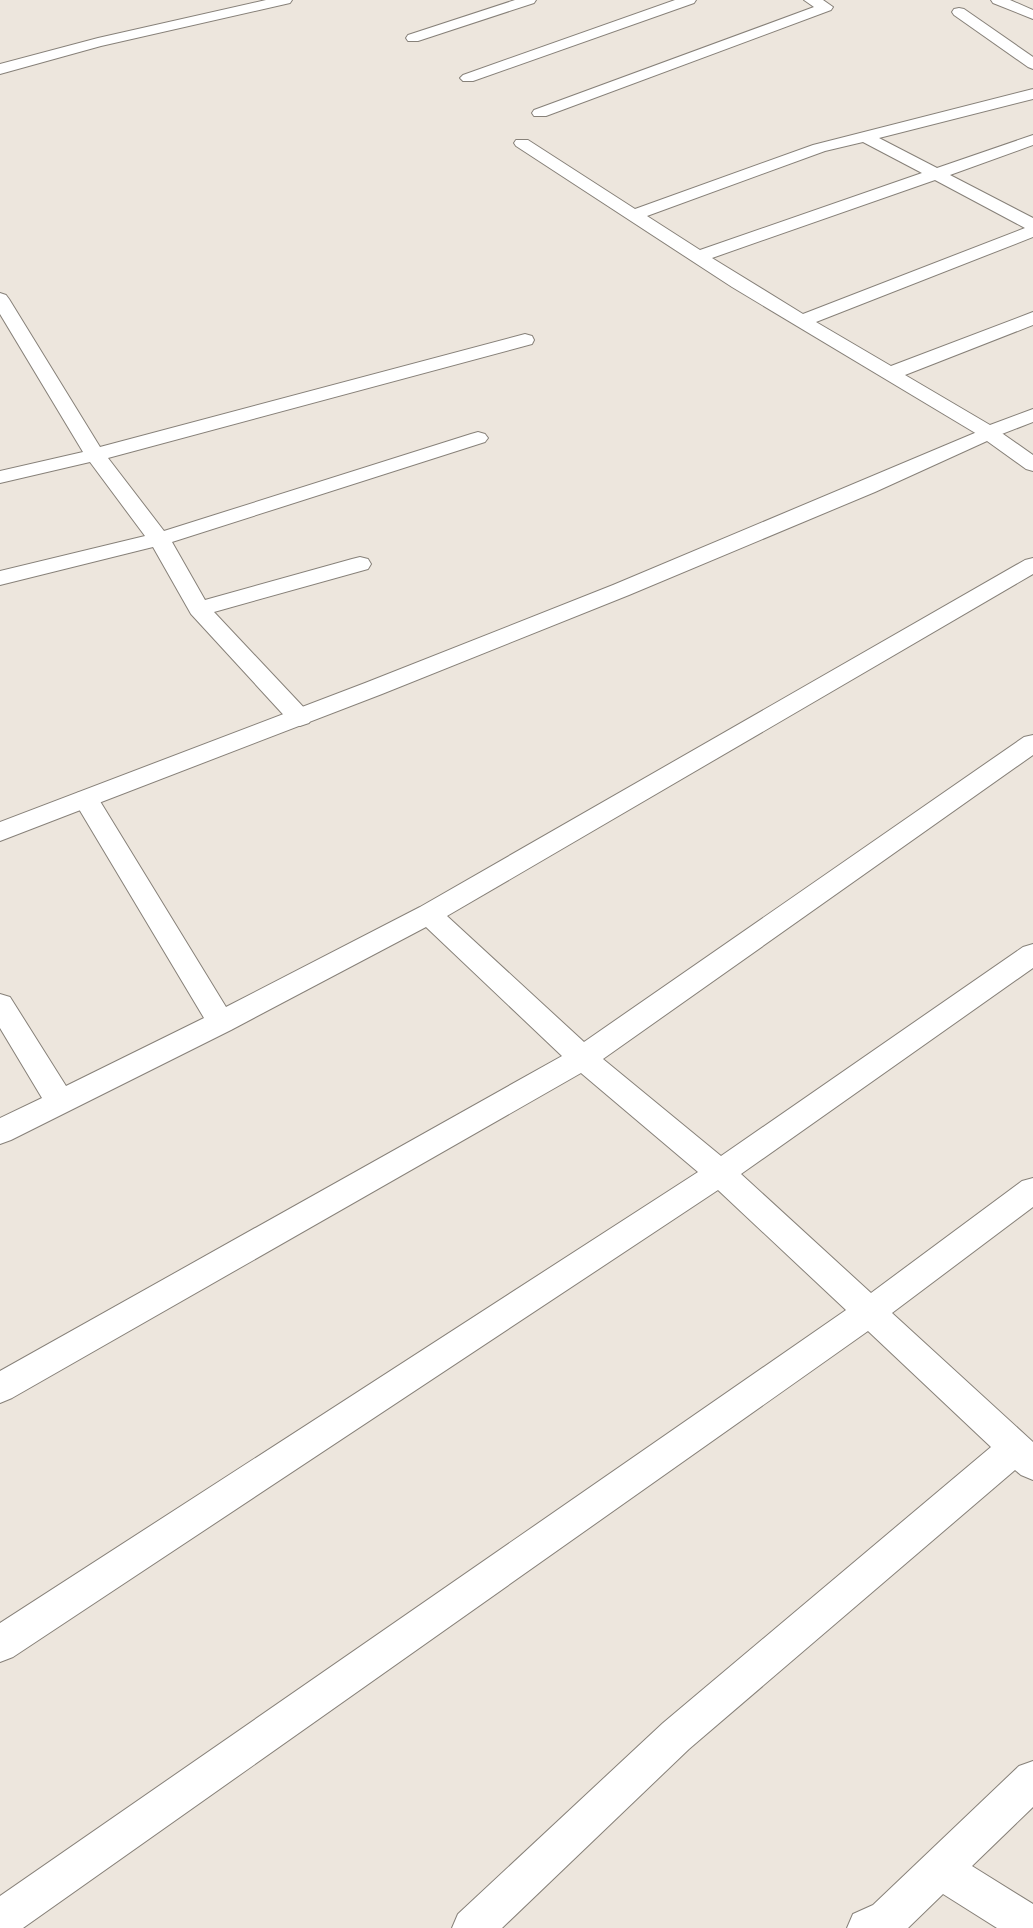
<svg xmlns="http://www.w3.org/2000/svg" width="1033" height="1928" font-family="Inter,sans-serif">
	<rect width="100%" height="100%" fill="#ede6dd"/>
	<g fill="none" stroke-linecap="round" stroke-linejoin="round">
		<g stroke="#878179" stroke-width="2">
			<g id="minor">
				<polygon points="515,0 536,0 534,3 418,41 408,41 406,38 408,35"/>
				<polygon points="675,0 696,0 694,3 473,81 463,81 460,78 463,75"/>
				<polygon points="804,0 823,0 833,7 831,10 546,116 534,116 532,113 534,110 814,7"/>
				<polygon points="991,0 1010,0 1033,10 1033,19 993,3"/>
				<polygon points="959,8 964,9 1033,57 1033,69 1028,67 954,15 952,12 954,9"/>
				<path d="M1033,89V99L879,138L937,168L1033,135V145L950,175L1033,218V237L816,322L891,366L1033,312V325L905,375L990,425L1033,409V422L989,439L982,437L732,287L516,146L514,143L516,140H528L635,209L813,145ZM863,142L922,173L700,250L647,216L825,151ZM935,180L1025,228L803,314L712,258Z"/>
				<polygon points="0,293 6,295 9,299 100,447 525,334 532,336 534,340 532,344 108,458 164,531 471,434 478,432 485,434 488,438 485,442 172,542 205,600 352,559 360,557 368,559 371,564 368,569 214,612 309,713 312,718 309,723 300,726 291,723 191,614 153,547 0,585 0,571 145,536 90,462 0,483 0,471 83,452 0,314"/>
				<polygon points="1033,558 1033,574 447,916 584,1042 1024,737 1033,735 1033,755 603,1059 721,1156 1023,947 1033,944 1033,968 741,1174 871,1293 1022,1181 1033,1178 1033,1207 892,1313 1033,1442 1033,1480 1021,1475 1015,1470 689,1749 502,1928 452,1928 458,1914 663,1723 991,1447 868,1331 23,1928 0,1928 0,1896 846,1310 718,1190 13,1657 0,1662 0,1623 698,1172 581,1073 12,1398 0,1403 0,1371 562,1056 426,927 231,1030 11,1140 0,1144 0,1118 42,1098 0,1028 0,994 10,997 66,1086 204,1018 73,799 77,793 86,791 95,793 226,1007 420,907 1025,560"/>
				<polygon points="1033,1761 1033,1807 972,1866 1033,1904 1033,1928 997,1928 943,1894 908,1928 847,1928 853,1914 873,1905 1019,1766"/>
			</g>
		</g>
		<g stroke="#878179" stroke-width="2">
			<g id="tertiary">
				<polygon points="266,0 292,0 290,3 101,46 0,74 0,64 98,38"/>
				<polygon points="989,427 996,429 1033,455 1033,471 1026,469 987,441 875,492 629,595 382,694 0,841 0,822 365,683 613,585"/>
			</g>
		</g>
		<use href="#minor" fill="#fff" fill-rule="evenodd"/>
		<use href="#tertiary" fill="#fff" fill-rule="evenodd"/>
	</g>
</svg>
